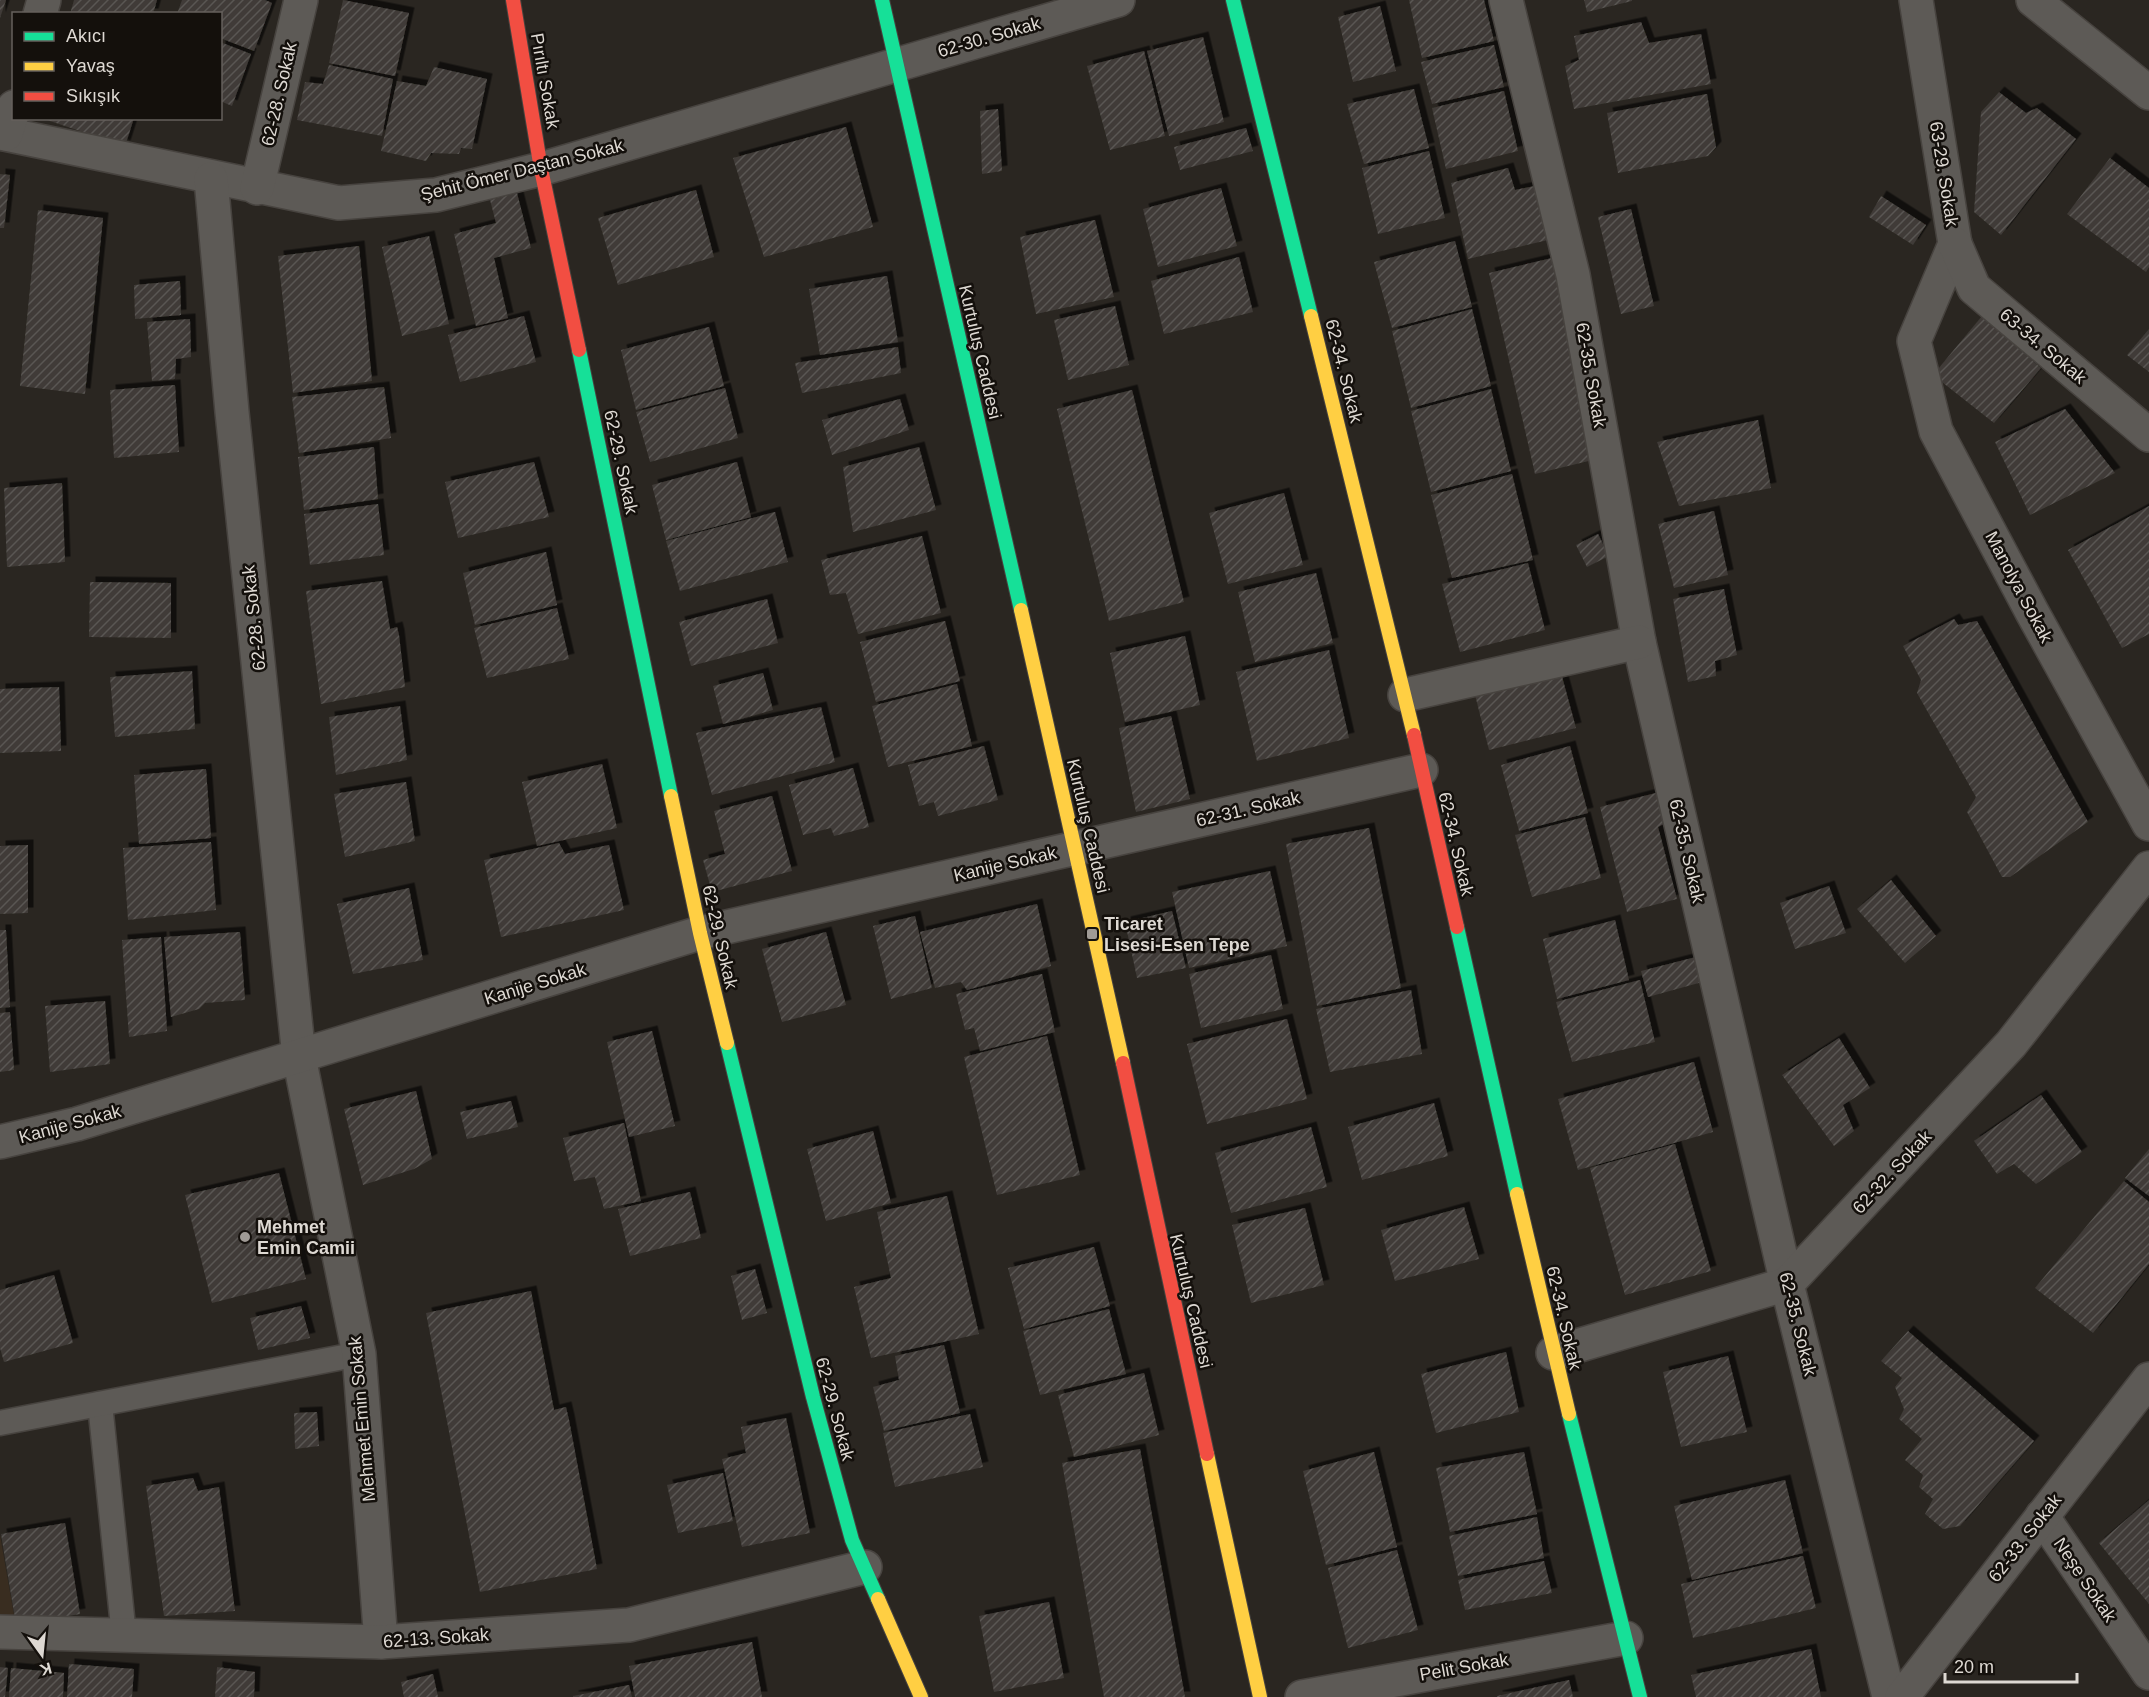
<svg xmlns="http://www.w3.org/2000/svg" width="2149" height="1697" font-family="Arial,sans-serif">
	<defs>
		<pattern id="building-hatch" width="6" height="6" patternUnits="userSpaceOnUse" patternTransform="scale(1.5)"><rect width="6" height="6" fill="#3f3b37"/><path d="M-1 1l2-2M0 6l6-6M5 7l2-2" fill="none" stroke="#5a5753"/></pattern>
		<filter id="shadow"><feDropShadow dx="5.5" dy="-5.5" stdDeviation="0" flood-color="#0009"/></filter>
	</defs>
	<rect width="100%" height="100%" fill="#2a2621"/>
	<polygon fill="#392d20" points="0,1535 14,1615 0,1615"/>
	<g fill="url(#building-hatch)" filter="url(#shadow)">
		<polygon points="0,0 6,0 0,18"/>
		<polygon points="74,0 157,0 153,14 70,14"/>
		<polygon points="182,0 265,0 272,3 254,51 220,38 220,14 177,14"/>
		<polygon points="343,0 409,13 395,76 329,63"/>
		<polygon points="1409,0 1484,0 1494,41 1422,58"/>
		<polygon points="1584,0 1632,0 1632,1 1587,12"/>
		<polygon points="1380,6 1396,71 1353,82 1338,17"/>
		<polygon points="1641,22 1649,43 1701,34 1711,84 1574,109 1565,66 1579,60 1574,36"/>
		<polygon points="1203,37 1224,122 1169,136 1147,51"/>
		<polygon points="220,42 251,54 232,106 220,101"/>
		<polygon points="1494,45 1504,87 1432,104 1421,62"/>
		<polygon points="1144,51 1165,136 1110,150 1087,66"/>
		<polygon points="329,65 393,79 382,136 297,120 305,82 323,84"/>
		<polygon points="434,67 487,79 472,149 461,148 459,154 431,153 426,161 381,151 397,81 426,86"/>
		<polygon points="1414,89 1429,148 1364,164 1347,104"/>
		<polygon points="1504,91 1518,151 1446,169 1432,108"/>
		<polygon points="1999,92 2026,113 2037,108 2076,139 2001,235 1974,212 1981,112"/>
		<polygon points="1707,94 1716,147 1708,156 1618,173 1607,113"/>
		<polygon points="998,109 1002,171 982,174 980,111"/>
		<polygon points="41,118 134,118 125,146"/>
		<polygon points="846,127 873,227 764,257 733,158"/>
		<polygon points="1246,128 1253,151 1180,170 1174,147"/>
		<polygon points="1429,151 1445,218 1378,234 1362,168"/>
		<polygon points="2110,158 2149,188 2149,267 2146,272 2067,214"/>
		<polygon points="1508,168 1515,190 1535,186 1548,240 1468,259 1451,183"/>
		<polygon points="0,174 10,175 4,228 0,228"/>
		<polygon points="1221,188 1237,246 1158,267 1143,209"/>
		<polygon points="696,190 714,257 618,285 598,218"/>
		<polygon points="517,193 531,248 494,258 508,318 476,326 454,234 496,223 490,200"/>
		<polygon points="1881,196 1926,225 1913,245 1869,217"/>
		<polygon points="1631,209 1654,306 1621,314 1598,217"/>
		<polygon points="38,210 103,218 85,394 20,386"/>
		<polygon points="1095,220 1114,297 1036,314 1020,237"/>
		<polygon points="429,236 449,324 402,336 382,247"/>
		<polygon points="1455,241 1472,307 1392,328 1374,262"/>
		<polygon points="359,246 372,381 293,393 278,256"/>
		<polygon points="1239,257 1253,312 1164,334 1151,281"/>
		<polygon points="1552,258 1597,459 1535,474 1489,273"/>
		<polygon points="887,276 898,342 820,355 809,289"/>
		<polygon points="180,281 181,315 135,319 134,285"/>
		<polygon points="1115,306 1129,365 1068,380 1054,320"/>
		<polygon points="1472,309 1491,386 1411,408 1392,331"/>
		<polygon points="524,316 536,362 460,382 448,335"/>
		<polygon points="1982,316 2041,368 1994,423 1933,375"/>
		<polygon points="190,319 191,357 176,359 175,379 152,381 147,322"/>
		<polygon points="709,327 724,386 636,410 621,350"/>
		<polygon points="2149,329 2149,372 2127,355"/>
		<polygon points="898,347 901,373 802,393 795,363"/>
		<polygon points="175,385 179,452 114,458 110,390"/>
		<polygon points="384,387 391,438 299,453 292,397"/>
		<polygon points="725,388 738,438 650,462 636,412"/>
		<polygon points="1491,389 1511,471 1431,492 1411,411"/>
		<polygon points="1132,390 1184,602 1109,621 1057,409"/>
		<polygon points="900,399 909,430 832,455 822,420"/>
		<polygon points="2065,409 2115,473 2030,515 1995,442"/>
		<polygon points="1758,420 1771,488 1679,506 1657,442"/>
		<polygon points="374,447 378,499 304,510 298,457"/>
		<polygon points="919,447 936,510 853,532 843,467"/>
		<polygon points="534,462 549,517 458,538 445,482"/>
		<polygon points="737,462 751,517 666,540 652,485"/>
		<polygon points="1512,474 1533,560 1452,578 1431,495"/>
		<polygon points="62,483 65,562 7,567 4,488"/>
		<polygon points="1284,493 1303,565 1228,584 1209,513"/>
		<polygon points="378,504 384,555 310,565 304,514"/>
		<polygon points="2149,506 2149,634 2122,648 2068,550"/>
		<polygon points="1714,511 1728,575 1674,588 1658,524"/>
		<polygon points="775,512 788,562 680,591 666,541"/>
		<polygon points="1598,534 1609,556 1587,567 1576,545"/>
		<polygon points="922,536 941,613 858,634 846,593 830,595 821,560"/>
		<polygon points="546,552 557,605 475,625 463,573"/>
		<polygon points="1528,563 1545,630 1460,652 1442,584"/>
		<polygon points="1316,573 1333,643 1255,662 1238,592"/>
		<polygon points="382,581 390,629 397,627 399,635 405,687 321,704 306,591"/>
		<polygon points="90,582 171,583 171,638 89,637"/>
		<polygon points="1724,589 1737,655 1715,661 1716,676 1688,682 1673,599"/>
		<polygon points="767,599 778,643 691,666 679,622"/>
		<polygon points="557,608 569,659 487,678 474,628"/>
		<polygon points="1954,619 1958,625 1977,621 2088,822 2010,877 2002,877 1967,812 1976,797 1917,693 1921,680 1903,646"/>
		<polygon points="945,621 960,681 876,702 860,642"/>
		<polygon points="1185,636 1200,705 1125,722 1110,653"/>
		<polygon points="1329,650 1349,738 1257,761 1236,672"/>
		<polygon points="192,671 195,729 115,737 110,677"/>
		<polygon points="763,673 773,710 723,724 713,686"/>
		<polygon points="1561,673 1576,728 1489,750 1475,695"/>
		<polygon points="957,684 972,746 888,767 872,706"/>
		<polygon points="59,687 61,751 0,753 0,689"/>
		<polygon points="400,706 407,760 336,775 329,717"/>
		<polygon points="821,707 835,762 712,795 696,733"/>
		<polygon points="1171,716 1190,799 1136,812 1119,728"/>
		<polygon points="984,746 998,800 938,816 934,802 919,806 908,765"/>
		<polygon points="1570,746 1588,813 1519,831 1501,765"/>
		<polygon points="602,764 617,828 537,846 522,782"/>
		<polygon points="853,768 869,827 834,836 831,828 803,835 789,785"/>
		<polygon points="206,769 211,838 139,844 134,775"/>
		<polygon points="406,782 415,841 345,857 334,794"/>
		<polygon points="1664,791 1671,820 1658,827 1677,899 1627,912 1600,807"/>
		<polygon points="772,796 792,871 712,892 703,860 725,854 714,811"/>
		<polygon points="1585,817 1601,878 1532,897 1515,835"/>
		<polygon points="1369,828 1401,988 1317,1006 1286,844"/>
		<polygon points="211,842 216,910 128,920 123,848"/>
		<polygon points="559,843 565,854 609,845 624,910 501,937 484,860"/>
		<polygon points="28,845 28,913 0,914 0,846"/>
		<polygon points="1270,871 1287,946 1189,968 1172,892"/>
		<polygon points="1891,880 1936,936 1905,963 1857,909"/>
		<polygon points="1829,886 1846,933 1795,949 1780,903"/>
		<polygon points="409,888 423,960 353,974 337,904"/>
		<polygon points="1037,904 1051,966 967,990 961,982 935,988 920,932"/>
		<polygon points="1172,911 1186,968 1137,978 1125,922"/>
		<polygon points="915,916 932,988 891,999 873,926"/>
		<polygon points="1615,920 1629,980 1557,999 1543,939"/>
		<polygon points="0,930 6,930 10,1007 0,1008"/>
		<polygon points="240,932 245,1000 205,1003 199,1009 171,1017 164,937"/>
		<polygon points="826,932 846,1005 782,1022 762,949"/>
		<polygon points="161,937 167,1031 129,1037 122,940"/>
		<polygon points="1271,955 1283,1009 1201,1028 1189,974"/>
		<polygon points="1700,956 1706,981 1648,997 1641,971"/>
		<polygon points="1042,974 1055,1032 980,1051 974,1028 965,1030 956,994"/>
		<polygon points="1640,980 1655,1042 1572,1062 1556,1002"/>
		<polygon points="1411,990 1422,1054 1330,1072 1316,1009"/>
		<polygon points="105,1001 110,1064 50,1072 45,1006"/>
		<polygon points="10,1012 14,1070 0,1072 0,1013"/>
		<polygon points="1287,1019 1307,1099 1207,1124 1187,1044"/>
		<polygon points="652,1031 675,1126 629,1137 607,1042"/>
		<polygon points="1047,1036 1080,1175 997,1195 964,1057"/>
		<polygon points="1839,1038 1870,1088 1843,1105 1854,1131 1834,1146 1782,1075"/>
		<polygon points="1694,1062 1713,1132 1578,1170 1558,1099"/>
		<polygon points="416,1091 432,1159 414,1169 363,1185 344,1109"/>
		<polygon points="2041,1095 2082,1152 2036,1184 2014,1164 1997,1174 1974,1141"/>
		<polygon points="511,1101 518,1127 467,1139 460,1112"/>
		<polygon points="1434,1103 1448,1156 1362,1180 1348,1127"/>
		<polygon points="624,1123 641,1201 604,1209 595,1177 574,1181 563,1138"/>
		<polygon points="1311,1127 1327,1187 1231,1213 1215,1153"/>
		<polygon points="873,1131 891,1203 826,1221 807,1149"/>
		<polygon points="1675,1144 1711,1271 1625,1295 1590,1168"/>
		<polygon points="2149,1149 2149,1196 2125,1178"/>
		<polygon points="279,1173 306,1279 212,1303 185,1195"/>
		<polygon points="2124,1181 2149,1202 2149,1264 2093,1333 2035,1288"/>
		<polygon points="690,1192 701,1238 630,1256 618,1209"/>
		<polygon points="947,1196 979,1334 871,1358 854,1287 891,1278 877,1212"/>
		<polygon points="1464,1207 1479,1259 1395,1281 1381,1230"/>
		<polygon points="1305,1208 1324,1285 1251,1303 1232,1225"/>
		<polygon points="1094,1247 1110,1306 1024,1329 1008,1268"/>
		<polygon points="755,1269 767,1313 742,1320 731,1276"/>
		<polygon points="54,1275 73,1343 4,1362 0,1348 0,1290"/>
		<polygon points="531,1291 554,1410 566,1407 569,1420 597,1569 480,1592 426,1313"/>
		<polygon points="301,1306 310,1338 258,1350 250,1318"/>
		<polygon points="1109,1309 1126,1374 1040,1395 1023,1331"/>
		<polygon points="1908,1331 2034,1441 1960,1526 1943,1529 1925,1514 1933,1499 1919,1487 1923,1475 1905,1460 1922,1439 1899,1419 1904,1409 1895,1387 1902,1378 1881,1361"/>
		<polygon points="944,1345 960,1413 884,1431 873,1387 899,1380 895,1356"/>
		<polygon points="1506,1352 1519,1412 1436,1433 1421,1374"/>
		<polygon points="1728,1356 1747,1432 1681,1447 1663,1372"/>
		<polygon points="1144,1373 1159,1435 1074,1457 1058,1395"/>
		<polygon points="317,1412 319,1446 295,1449 294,1413"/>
		<polygon points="970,1414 983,1467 895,1487 883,1433"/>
		<polygon points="786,1418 810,1533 742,1547 722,1459 746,1453 741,1427"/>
		<polygon points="1140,1449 1185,1697 1104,1697 1062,1463"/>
		<polygon points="1374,1452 1397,1547 1326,1565 1303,1471"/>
		<polygon points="1524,1452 1537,1514 1450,1532 1436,1468"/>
		<polygon points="723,1473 733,1521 678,1533 667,1485"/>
		<polygon points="193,1478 198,1491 219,1487 235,1611 164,1616 146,1486"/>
		<polygon points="1785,1480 1803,1553 1692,1580 1674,1506"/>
		<polygon points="2149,1500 2149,1604 2099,1543"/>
		<polygon points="1537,1517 1544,1558 1458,1576 1449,1536"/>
		<polygon points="65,1523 80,1614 16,1625 1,1534"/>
		<polygon points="1397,1550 1418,1630 1348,1648 1328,1568"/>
		<polygon points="1803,1556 1816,1608 1693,1638 1681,1584"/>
		<polygon points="1544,1561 1552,1593 1465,1610 1458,1580"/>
		<polygon points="1049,1602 1064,1678 994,1692 979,1616"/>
		<polygon points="752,1642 762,1697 635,1697 629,1666"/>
		<polygon points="1811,1649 1821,1697 1696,1697 1691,1675"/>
		<polygon points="69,1664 134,1669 132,1697 67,1697"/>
		<polygon points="0,1667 8,1668 5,1697 0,1697"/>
		<polygon points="217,1667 255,1672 254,1697 215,1697"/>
		<polygon points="11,1668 64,1673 63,1697 9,1697"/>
		<polygon points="433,1674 438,1697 404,1697 401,1682"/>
		<polygon points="1569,1680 1573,1697 1497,1697 1497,1696"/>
		<polygon points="629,1685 632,1697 573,1697 573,1696"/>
	</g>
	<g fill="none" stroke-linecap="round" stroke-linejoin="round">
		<g stroke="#47433f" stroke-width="27">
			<g id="lane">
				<polyline points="100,1404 124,1636"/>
				<polyline points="0,1423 359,1354"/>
			</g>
		</g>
		<g stroke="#47433f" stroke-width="36">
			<g id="street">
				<polyline points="1506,0 1573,275 1639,642 1787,1284 1889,1697"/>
				<polyline points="1916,0 1955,244 1914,341 1936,431 2032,612 2149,824"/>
				<polyline points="2033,0 2149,93"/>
				<polyline points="40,14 44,0"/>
				<polyline points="0,133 339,203 436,195 541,169 1118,0"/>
				<polyline points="6,134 14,107"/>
				<polyline points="211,179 232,412 299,1057 359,1354 381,1642"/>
				<polyline points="257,188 301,0"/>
				<polyline points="1955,244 1974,288 2149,435"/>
				<polyline points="1405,695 1639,642"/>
				<polyline points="0,1142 77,1124 700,933 1421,770"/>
				<polyline points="1553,1353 1787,1284 2011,1044 2149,868"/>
				<polyline points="2042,1516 2149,1673"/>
				<polyline points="0,1632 381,1642 629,1625 865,1567"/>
				<polyline points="1302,1697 1626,1638"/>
				<polyline points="1902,1697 2149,1379"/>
			</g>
		</g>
		<g stroke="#47433f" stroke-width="16">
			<g id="fast">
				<polyline points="882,0 1021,610"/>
				<polyline points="1233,0 1311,316"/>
				<polyline points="579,350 671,796"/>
				<polyline points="1457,927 1517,1194"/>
				<polyline points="727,1043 813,1397 852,1540 878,1599"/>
				<polyline points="1569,1414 1640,1697"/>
			</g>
		</g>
		<g stroke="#47433f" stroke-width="16">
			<g id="slow">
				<polyline points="1311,316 1414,735"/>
				<polyline points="1021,610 1123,1063"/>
				<polyline points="671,796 700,933 727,1043"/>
				<polyline points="1517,1194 1569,1414"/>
				<polyline points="1207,1454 1260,1697"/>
				<polyline points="878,1599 921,1697"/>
			</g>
		</g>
		<g stroke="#47433f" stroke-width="16">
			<g id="jam">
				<polyline points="513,0 541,169 579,350"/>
				<polyline points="1414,735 1457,927"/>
				<polyline points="1123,1063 1207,1454"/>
			</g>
		</g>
		<use href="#lane" stroke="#5d5a56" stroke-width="24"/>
		<use href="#street" stroke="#5d5a56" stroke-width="33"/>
		<use href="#fast" stroke="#16e098" stroke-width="14"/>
		<use href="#slow" stroke="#ffcf43" stroke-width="14"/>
		<use href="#jam" stroke="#f24e42" stroke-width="14"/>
	</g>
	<g fill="#9f9a95" stroke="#14100c" stroke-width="2">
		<rect x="1086" y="928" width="12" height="12" rx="3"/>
		<circle cx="245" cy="1237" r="6"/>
	</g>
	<g text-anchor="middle" stroke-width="5" stroke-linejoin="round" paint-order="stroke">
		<g font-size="18" fill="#ded9d3" stroke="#14100c">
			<text transform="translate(989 37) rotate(-16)" y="6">62-30. Sokak</text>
			<text transform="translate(545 81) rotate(80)" y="6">Pırıltı Sokak</text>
			<text transform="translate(279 94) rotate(-77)" y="6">62-28. Sokak</text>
			<text transform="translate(522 170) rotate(-14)" y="6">Şehit Ömer Daştan Sokak</text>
			<text transform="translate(1944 174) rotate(81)" y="6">63-29. Sokak</text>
			<text transform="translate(2043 346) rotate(40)" y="6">63-34. Sokak</text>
			<text transform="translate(980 352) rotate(77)" y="6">Kurtuluş Caddesi</text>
			<text transform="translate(1344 371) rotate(76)" y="6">62-34. Sokak</text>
			<text transform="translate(1591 375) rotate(80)" y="6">62-35. Sokak</text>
			<text transform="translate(621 462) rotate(78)" y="6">62-29. Sokak</text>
			<text transform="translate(2019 587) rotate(62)" y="6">Manolya Sokak</text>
			<text transform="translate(254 618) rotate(-96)" y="6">62-28. Sokak</text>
			<text transform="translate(1248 809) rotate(-13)" y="6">62-31. Sokak</text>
			<text transform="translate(1088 826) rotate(77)" y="6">Kurtuluş Caddesi</text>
			<text transform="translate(1456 844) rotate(77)" y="6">62-34. Sokak</text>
			<text transform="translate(1687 851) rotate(77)" y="6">62-35. Sokak</text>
			<text transform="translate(1005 864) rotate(-13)" y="6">Kanije Sokak</text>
			<text transform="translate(720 937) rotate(77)" y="6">62-29. Sokak</text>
			<text transform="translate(535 984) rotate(-17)" y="6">Kanije Sokak</text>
			<text transform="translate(70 1124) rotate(-15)" y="6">Kanije Sokak</text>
			<text transform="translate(1892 1172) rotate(-47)" y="6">62-32. Sokak</text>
			<text transform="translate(1191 1301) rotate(77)" y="6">Kurtuluş Caddesi</text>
			<text transform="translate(1564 1318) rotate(77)" y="6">62-34. Sokak</text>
			<text transform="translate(1798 1324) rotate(76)" y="6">62-35. Sokak</text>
			<text transform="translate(835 1409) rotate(75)" y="6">62-29. Sokak</text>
			<text transform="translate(362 1419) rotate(-95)" y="6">Mehmet Emin Sokak</text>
			<text transform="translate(2025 1538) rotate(-52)" y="6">62-33. Sokak</text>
			<text transform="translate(2085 1580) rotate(56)" y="6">Neşe Sokak</text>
			<text transform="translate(436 1638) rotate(-4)" y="6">62-13. Sokak</text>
			<text transform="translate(1464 1667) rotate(-10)" y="6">Pelit Sokak</text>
		</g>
		<g font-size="18" font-weight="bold" fill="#ded9d3" stroke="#14100c" text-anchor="start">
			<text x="1104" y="930">Ticaret<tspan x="1104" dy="21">Lisesi-Esen Tepe</tspan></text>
			<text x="257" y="1233">Mehmet<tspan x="257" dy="21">Emin Camii</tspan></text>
		</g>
	</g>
	<rect x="12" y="12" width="210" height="108" fill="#14100c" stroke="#65605c" stroke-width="1.5"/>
	<rect x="24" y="32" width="30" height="9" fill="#16e098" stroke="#65605c" stroke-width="1.5"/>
	<text x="66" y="42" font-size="18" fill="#ded9d3">Akıcı</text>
	<rect x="24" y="62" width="30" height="9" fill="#ffcf43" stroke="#65605c" stroke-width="1.5"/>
	<text x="66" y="72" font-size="18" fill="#ded9d3">Yavaş</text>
	<rect x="24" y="92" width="30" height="9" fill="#f24e42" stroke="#65605c" stroke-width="1.5"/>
	<text x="66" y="102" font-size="18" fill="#ded9d3">Sıkışık</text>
	<g transform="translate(42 1655) rotate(165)" stroke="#14100c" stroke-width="4.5" paint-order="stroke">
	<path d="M0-4.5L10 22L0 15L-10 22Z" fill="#ded9d3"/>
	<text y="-9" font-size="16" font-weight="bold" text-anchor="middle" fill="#ded9d3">K</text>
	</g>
	<path d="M1945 1673v9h132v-9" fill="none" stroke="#ded9d3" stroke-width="3"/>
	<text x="1954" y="1673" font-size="18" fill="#ded9d3" stroke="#14100c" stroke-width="4.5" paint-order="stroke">20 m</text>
</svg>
